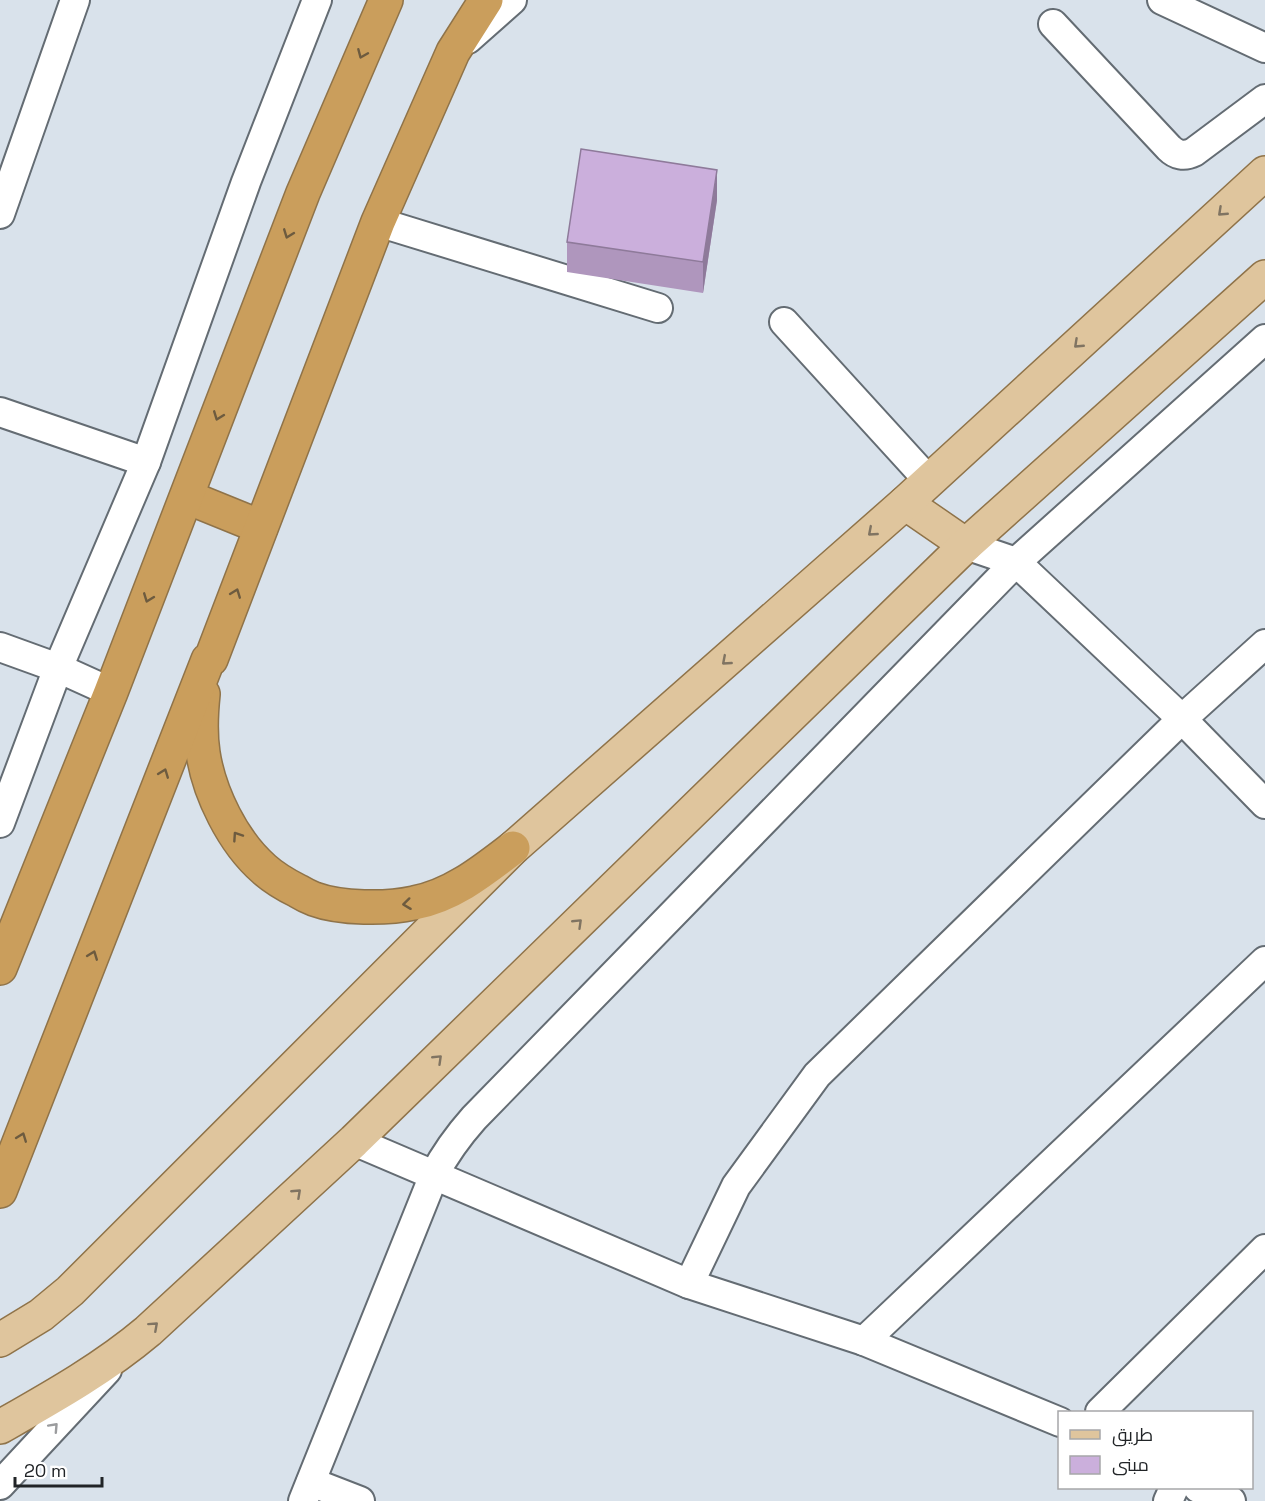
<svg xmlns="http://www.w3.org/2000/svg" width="1265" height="1501" font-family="'Space Grotesk',Cairo,sans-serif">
	<rect width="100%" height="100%" fill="#d9e2eb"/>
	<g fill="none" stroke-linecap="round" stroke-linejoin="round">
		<g stroke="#646c73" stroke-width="32">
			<g id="minor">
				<polyline points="1162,0 1265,48"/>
				<path d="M1053,24L1169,148C1176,155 1184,157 1194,152L1265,99"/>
				<polyline points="468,39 512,0"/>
				<polyline points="0,214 75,0"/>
				<polyline points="378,222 658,308"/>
				<polyline points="784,322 929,481"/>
				<polyline points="0,412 146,462"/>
				<polyline points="966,545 1016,562 1182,719 1265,804"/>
				<polyline points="0,647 58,668 111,692"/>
				<polyline points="0,823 58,668 146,462 246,182 317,0"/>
				<polyline points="354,1141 689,1284 864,1341 1060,1422"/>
				<polyline points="689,1284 736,1186 817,1075 1182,719 1265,644"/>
				<polyline points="864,1341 1265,961"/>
				<polyline points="1100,1412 1265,1249"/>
				<polyline points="311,1482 360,1501"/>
				<polyline points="0,1485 107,1370"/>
				<polyline points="1198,1488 1231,1501"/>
				<path d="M303,1501L434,1175C445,1154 458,1136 474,1118L1016,562L1265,339"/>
				<polyline points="1168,1501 1174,1488"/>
			</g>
		</g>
		<g stroke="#8f7349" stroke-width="36">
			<g id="major">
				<polyline points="905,503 966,545"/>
				<polyline points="0,1340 41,1315 70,1291 513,848 905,503 1265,173"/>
				<path d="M0,1427C51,1398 103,1369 148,1331L354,1141L966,545L1265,277"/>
			</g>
		</g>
		<g stroke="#8f7349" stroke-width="36">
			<g id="highway">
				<polyline points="187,497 261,527"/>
				<path d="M203,694C201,713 200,734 203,753C209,793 233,842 264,869C274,878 286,885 298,891C303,894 309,897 314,899C341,909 387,909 414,903C452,896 483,871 513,848"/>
				<polyline points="0,968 111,692 303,193 386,0"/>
				<polyline points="0,1191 208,660 211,659 378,222 453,52 486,0"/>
			</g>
		</g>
		<use href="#minor" stroke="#fff" stroke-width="28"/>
		<use href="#major" stroke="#dfc59d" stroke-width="33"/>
		<use href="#highway" stroke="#ca9e5c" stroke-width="33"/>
	</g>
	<polygon fill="#af96bd" points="717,200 703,293 567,272 567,242"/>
	<polygon fill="#8e7a9a" points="717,170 717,200 703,293 703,262"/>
	<polygon fill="#cbafdc" stroke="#8e7a9a" stroke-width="1.5" points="581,149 717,170 703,262 567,242"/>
	<defs><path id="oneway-chevron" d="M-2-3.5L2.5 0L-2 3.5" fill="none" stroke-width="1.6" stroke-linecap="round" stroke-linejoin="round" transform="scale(1.5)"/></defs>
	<g stroke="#6d5b3f">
		<use href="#oneway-chevron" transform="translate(362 54) rotate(113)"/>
		<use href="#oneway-chevron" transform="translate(288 234) rotate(111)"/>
		<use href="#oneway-chevron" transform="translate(218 416) rotate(111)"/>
		<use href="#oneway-chevron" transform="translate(236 593) rotate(-69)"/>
		<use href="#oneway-chevron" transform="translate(148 598) rotate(111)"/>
		<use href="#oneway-chevron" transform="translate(164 773) rotate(-69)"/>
		<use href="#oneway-chevron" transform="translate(237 836) rotate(-124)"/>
		<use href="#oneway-chevron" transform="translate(407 904) rotate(173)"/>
		<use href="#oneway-chevron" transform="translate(93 955) rotate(-69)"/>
		<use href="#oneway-chevron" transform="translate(22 1137) rotate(-69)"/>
	</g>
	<g stroke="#807462">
		<use href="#oneway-chevron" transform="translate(1222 212) rotate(137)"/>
		<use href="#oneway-chevron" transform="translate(1078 344) rotate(137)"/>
		<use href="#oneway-chevron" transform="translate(872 532) rotate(139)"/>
		<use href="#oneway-chevron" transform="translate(726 661) rotate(139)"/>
		<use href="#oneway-chevron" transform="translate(578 923) rotate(-44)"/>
		<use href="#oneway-chevron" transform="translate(438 1059) rotate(-44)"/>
		<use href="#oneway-chevron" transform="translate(297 1193) rotate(-43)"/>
		<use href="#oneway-chevron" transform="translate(154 1326) rotate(-42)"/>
	</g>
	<use stroke="#9b9c9e" href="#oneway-chevron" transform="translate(54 1427) rotate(-47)"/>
	<rect x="1058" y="1411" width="195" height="78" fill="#ffffff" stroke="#a6a7a9" stroke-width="1.5"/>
	<rect x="1070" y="1430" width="30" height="9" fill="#dfc59d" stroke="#a6a7a9" stroke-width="1.5"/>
	<text x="1112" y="1441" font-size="18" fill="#212427">طريق</text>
	<rect x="1070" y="1456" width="30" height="18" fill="#cbafdc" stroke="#a6a7a9" stroke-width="1.5"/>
	<text x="1112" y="1471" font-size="18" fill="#212427">مبنى</text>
	<path d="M15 1477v9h87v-9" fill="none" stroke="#212427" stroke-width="3"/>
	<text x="24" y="1477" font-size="18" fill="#212427" stroke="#ffffff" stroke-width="4.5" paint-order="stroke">20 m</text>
</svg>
